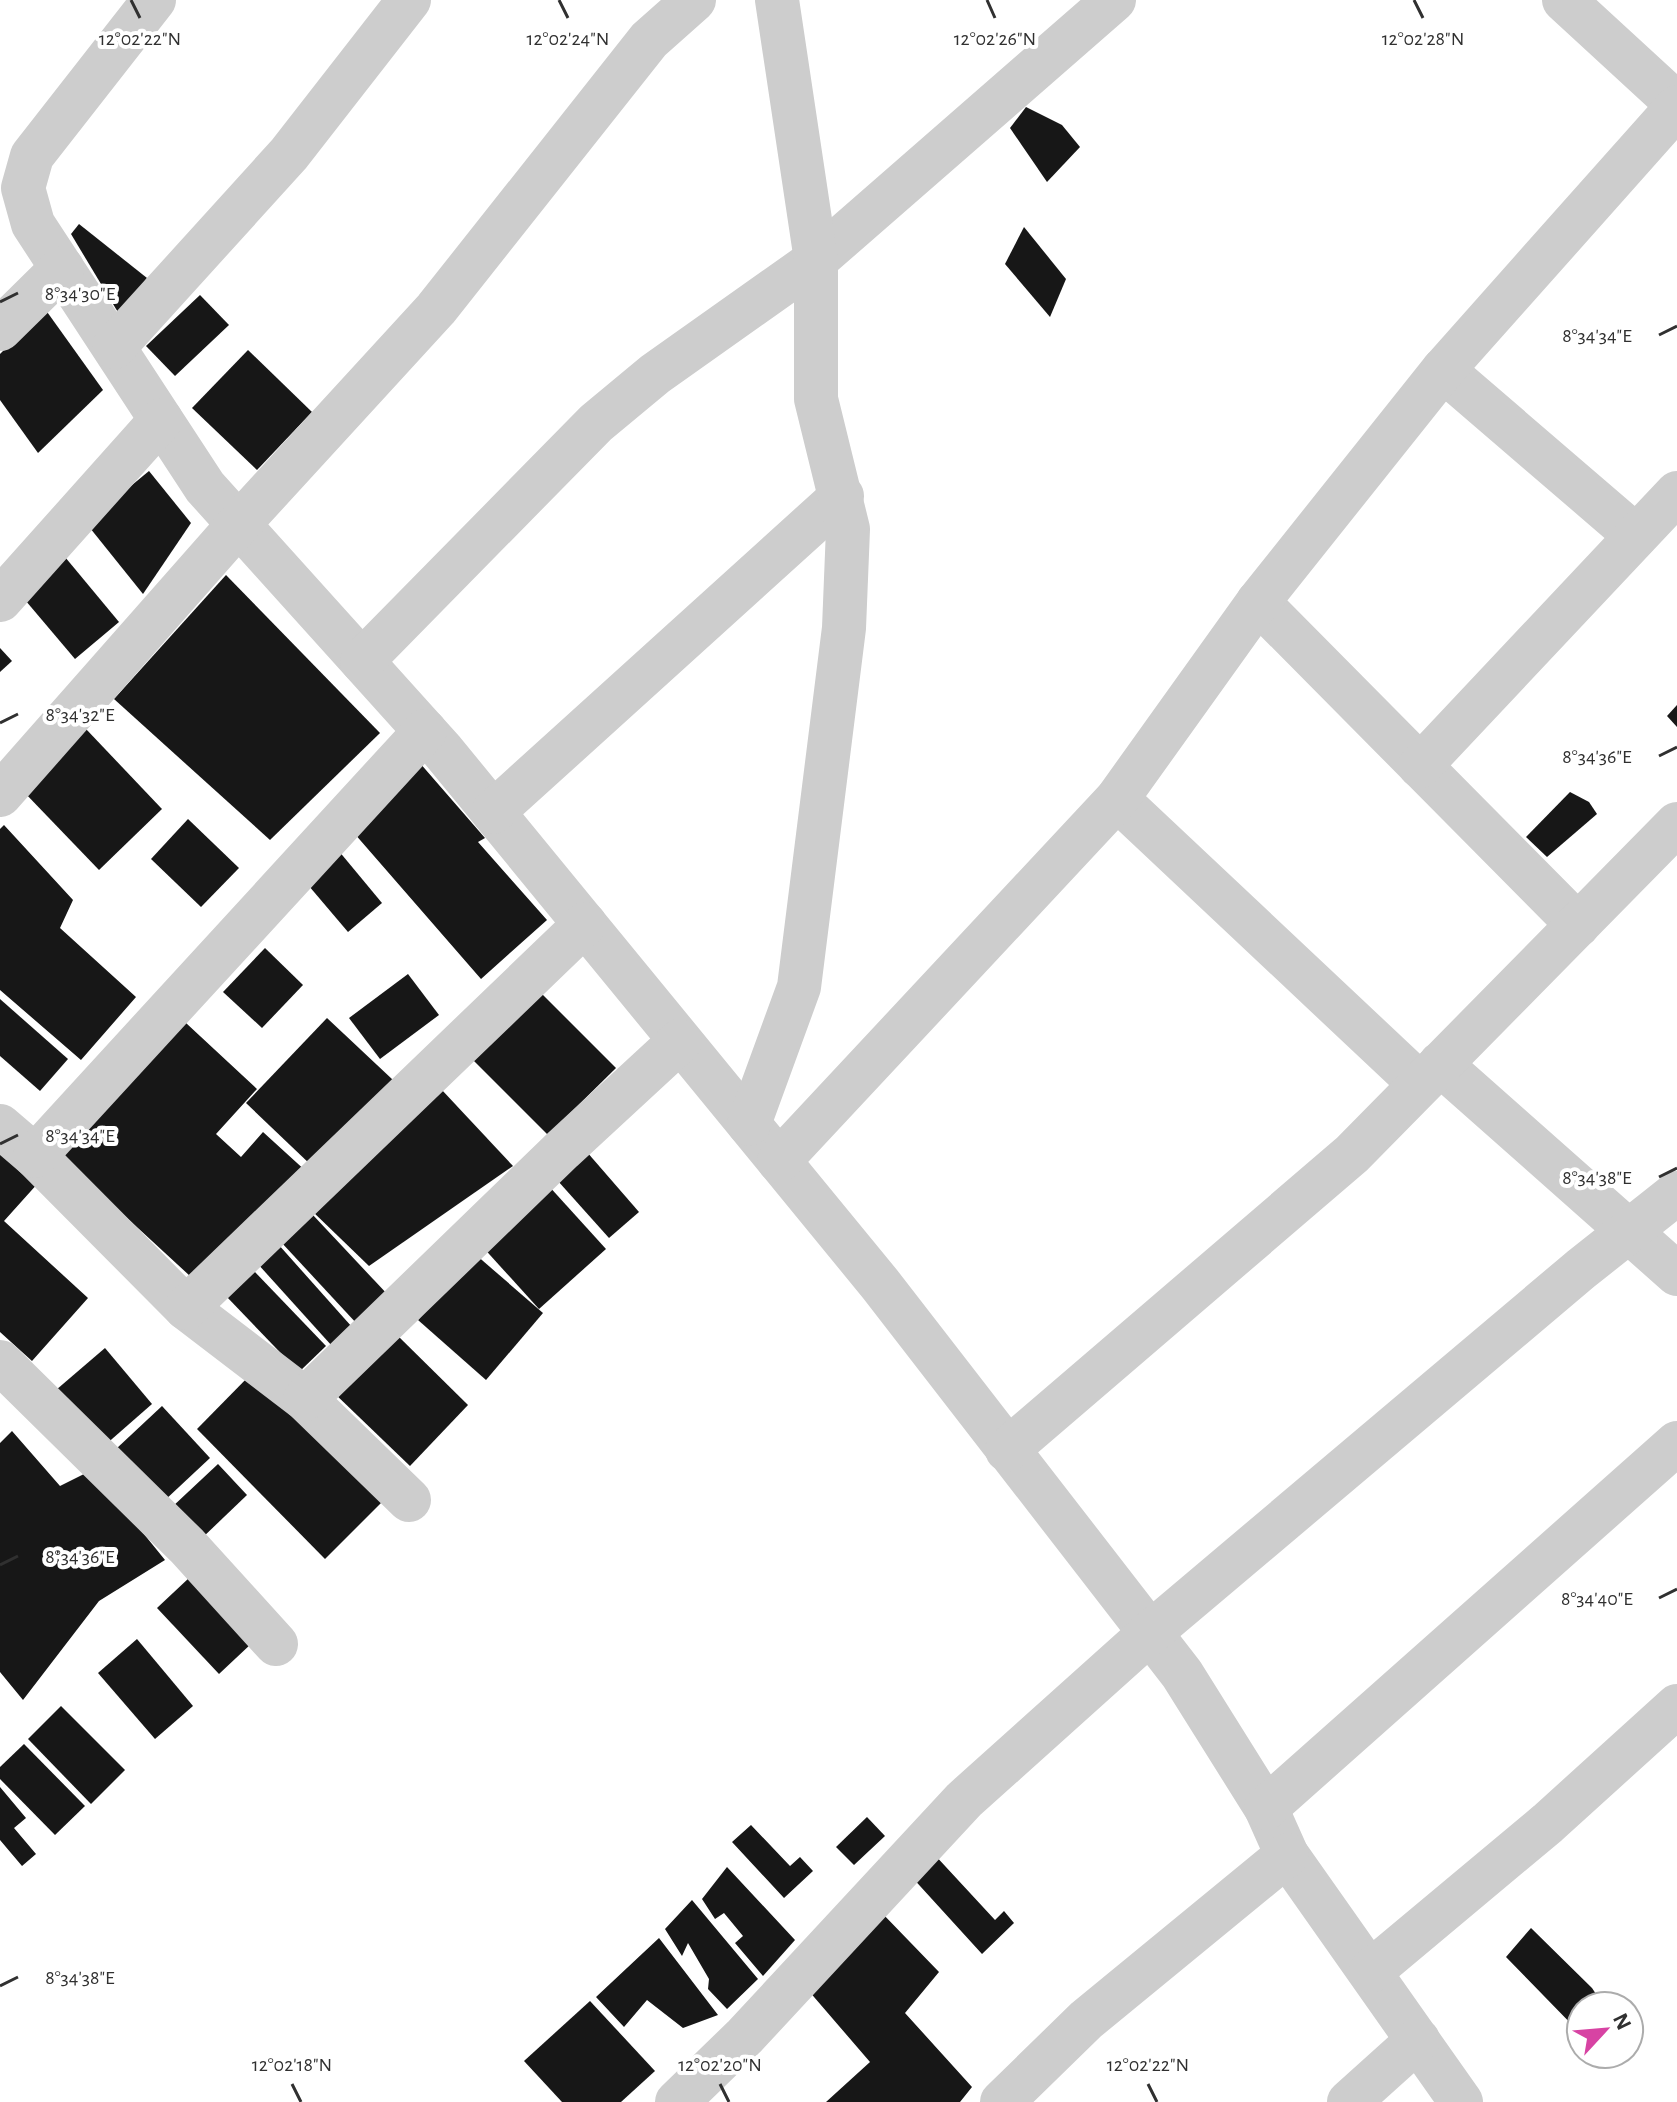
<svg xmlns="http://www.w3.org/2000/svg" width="1677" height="2102" font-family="'Alegreya Sans',sans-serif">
	<rect width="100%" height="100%" fill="#fff"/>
	<g fill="#171717">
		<polygon points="1026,107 1062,125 1080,147 1047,182 1010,128"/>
		<polygon points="79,224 147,278 119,314 71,234"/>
		<polygon points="1024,227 1066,279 1050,317 1005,264"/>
		<polygon points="200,295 229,325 175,376 146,346"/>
		<polygon points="45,309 103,390 38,453 0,400 0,354"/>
		<polygon points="248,350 312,412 257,470 192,408"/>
		<polygon points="149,471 191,523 143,594 86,523"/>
		<polygon points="65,557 119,622 75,659 20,594"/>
		<polygon points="226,575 380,733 270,840 114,699"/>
		<polygon points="0,648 12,661 0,672"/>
		<polygon points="1677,705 1677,727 1667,716"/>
		<polygon points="86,729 162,809 99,870 23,791"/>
		<polygon points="419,762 485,838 478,842 547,920 481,979 347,825"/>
		<polygon points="1570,792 1589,802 1597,814 1547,857 1526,837"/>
		<polygon points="188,819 239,868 201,907 151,859"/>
		<polygon points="4,825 73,900 60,928 136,997 81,1060 0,990 0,829"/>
		<polygon points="338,850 382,903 348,932 303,879"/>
		<polygon points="265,948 303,985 262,1028 223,992"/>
		<polygon points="408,974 439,1015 380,1059 349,1018"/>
		<polygon points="532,984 616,1068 548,1135 465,1052"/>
		<polygon points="0,999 68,1059 40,1091 0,1056"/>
		<polygon points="172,1010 257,1089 216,1134 241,1157 263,1132 308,1173 203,1288 49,1146"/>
		<polygon points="327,1018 393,1080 312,1166 246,1103"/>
		<polygon points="441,1089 513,1166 369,1266 310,1209"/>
		<polygon points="580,1144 639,1212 609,1238 549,1171"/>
		<polygon points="0,1147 39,1182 4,1221 88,1298 32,1361 0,1332"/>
		<polygon points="547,1184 606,1249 539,1309 480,1244"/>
		<polygon points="312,1214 389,1296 358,1325 281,1242"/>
		<polygon points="278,1244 352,1327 332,1346 257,1263"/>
		<polygon points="475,1254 543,1313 486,1380 418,1320"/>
		<polygon points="253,1270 326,1346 299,1372 226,1296"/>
		<polygon points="397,1335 468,1405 410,1466 332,1391"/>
		<polygon points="105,1348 152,1404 104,1446 56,1390"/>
		<polygon points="254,1371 382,1502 325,1559 197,1429"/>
		<polygon points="162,1406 210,1458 164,1501 116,1449"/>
		<polygon points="12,1431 60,1486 92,1470 165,1560 99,1601 23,1700 0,1672 0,1443"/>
		<polygon points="218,1464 247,1495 200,1540 171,1508"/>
		<polygon points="190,1577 252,1643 219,1674 157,1608"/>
		<polygon points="137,1639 193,1706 155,1739 98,1673"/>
		<polygon points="61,1706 125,1770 91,1804 28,1739"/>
		<polygon points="24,1744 85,1806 55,1835 0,1779 0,1767"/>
		<polygon points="0,1787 26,1818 14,1828 36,1854 22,1866 0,1840"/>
		<polygon points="867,1817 885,1836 854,1865 836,1847"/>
		<polygon points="751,1825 790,1866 800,1857 813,1871 784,1898 732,1842"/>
		<polygon points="933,1853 995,1920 1004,1911 1014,1923 982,1954 910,1875"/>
		<polygon points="727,1867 795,1940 763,1976 735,1943 743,1936 724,1913 715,1919 702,1899"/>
		<polygon points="692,1900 758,1979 727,2009 708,1989 709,1979 688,1943 682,1956 665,1929"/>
		<polygon points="880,1911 939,1972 905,2013 972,2087 960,2102 826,2102 870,2062 808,1990"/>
		<polygon points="1531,1928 1592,1988 1604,2006 1581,2006 1581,2034 1506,1957"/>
		<polygon points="659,1938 718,2015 683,2028 647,2000 624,2027 596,1997"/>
		<polygon points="590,2001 655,2071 621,2102 562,2102 524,2061"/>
	</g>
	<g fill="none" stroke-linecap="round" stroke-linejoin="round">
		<g stroke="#cdcdcd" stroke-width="44">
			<polyline points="154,0 32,156 23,188 33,224 205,487 442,750 880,1284 1182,1674 1266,1808 1287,1855 1461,2102"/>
			<polyline points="1564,0 1677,104"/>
			<polyline points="0,329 62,268"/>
			<polyline points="114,347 289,154 409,0"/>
			<polyline points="1443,370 1636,536"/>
			<polyline points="0,600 161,420"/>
			<polyline points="1258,602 1578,925"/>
			<polyline points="362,661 596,423 655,374 816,260 1114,0"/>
			<polyline points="1420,766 1677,493"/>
			<polyline points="0,795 238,525 436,309 649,40 694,0"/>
			<polyline points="1117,799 1420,1084"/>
			<polyline points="493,812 842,496"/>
			<polyline points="1440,1064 1677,1274"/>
			<polyline points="749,1124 799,987 844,628 848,529 816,399 816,260 777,0"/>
			<polyline points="0,1126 35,1156 186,1308 305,1399 409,1500"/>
			<polyline points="35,1156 425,731"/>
			<polyline points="779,1161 1117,799 1258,602 1443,370 1677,107"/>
			<polyline points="186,1308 585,924"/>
			<polyline points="0,1362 187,1546 276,1644"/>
			<polyline points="305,1399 562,1150 680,1041"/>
			<polyline points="1007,1450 1352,1154 1677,824"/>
			<polyline points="1266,1808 1677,1443"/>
			<polyline points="1371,1971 1548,1823 1677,1706"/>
			<polyline points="677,2102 745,2036 964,1800 1150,1633 1581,1269 1677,1193"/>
			<polyline points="1002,2102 1086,2020 1287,1855"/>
			<polyline points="1349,2102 1418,2040"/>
		</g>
	</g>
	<path fill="none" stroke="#303030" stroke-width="3" d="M131,0L140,18M559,0L568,18M987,0L995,18M1414,0L1423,18M0,302L18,293M1659,335L1677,326M0,723L18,714M1659,756L1677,747M0,1144L18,1135M1659,1177L1677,1168M0,1565L18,1556M1659,1598L1677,1589M0,1986L18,1977M292,2084L301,2102M720,2084L729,2102M1148,2084L1157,2102"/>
	<g font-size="20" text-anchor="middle" fill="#303030" stroke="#fff" stroke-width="8" stroke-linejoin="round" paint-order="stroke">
		<text x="140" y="45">12°02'22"N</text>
		<text x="568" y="45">12°02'24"N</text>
		<text x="995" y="45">12°02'26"N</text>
		<text x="1423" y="45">12°02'28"N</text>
		<text x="80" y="300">8°34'30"E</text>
		<text x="1597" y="342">8°34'34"E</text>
		<text x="80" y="721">8°34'32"E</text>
		<text x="1597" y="763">8°34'36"E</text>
		<text x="80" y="1142">8°34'34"E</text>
		<text x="1597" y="1184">8°34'38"E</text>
		<text x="80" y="1563">8°34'36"E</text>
		<text x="1597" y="1605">8°34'40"E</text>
		<text x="80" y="1984">8°34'38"E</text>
		<text x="292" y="2071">12°02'18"N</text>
		<text x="720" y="2071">12°02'20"N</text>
		<text x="1148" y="2071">12°02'22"N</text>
	</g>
	<g transform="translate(1605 2030) rotate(64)"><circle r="38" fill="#ffffff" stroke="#acacac" stroke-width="2"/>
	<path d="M0-6L14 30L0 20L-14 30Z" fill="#d743a3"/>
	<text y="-12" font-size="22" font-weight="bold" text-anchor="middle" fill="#303030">N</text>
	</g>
</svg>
